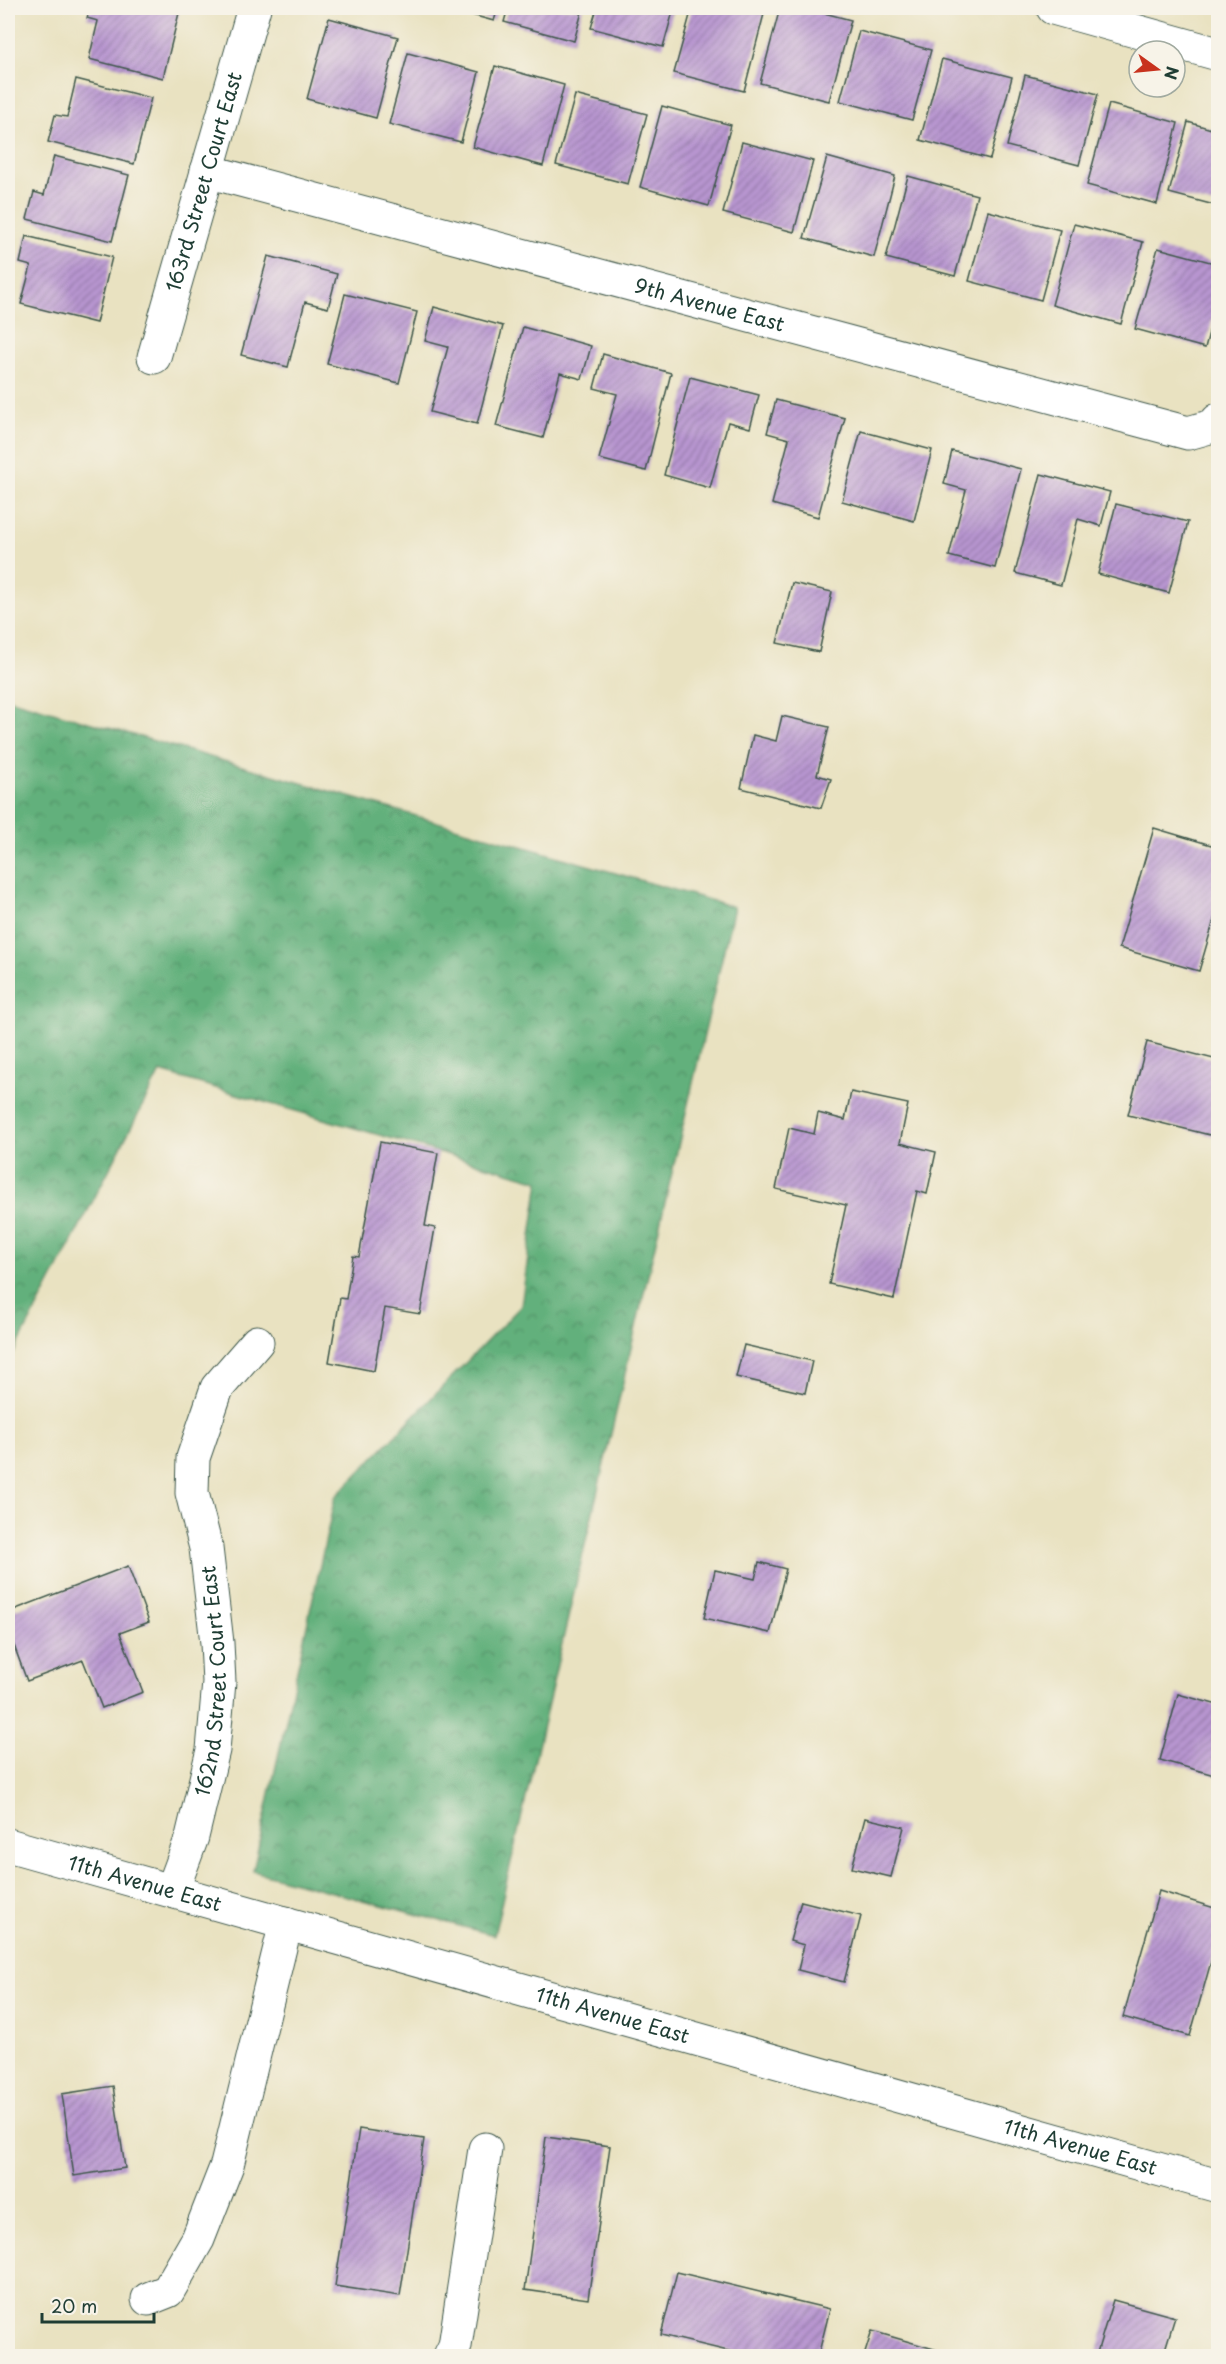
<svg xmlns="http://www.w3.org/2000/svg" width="1226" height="2364" font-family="'Playpen Sans',sans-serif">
	<defs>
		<pattern id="forest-crowns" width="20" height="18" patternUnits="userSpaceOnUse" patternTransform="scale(1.5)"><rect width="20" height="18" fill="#62b07b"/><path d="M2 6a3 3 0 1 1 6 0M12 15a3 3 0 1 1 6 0" fill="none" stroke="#509066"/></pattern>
		<pattern id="building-hatch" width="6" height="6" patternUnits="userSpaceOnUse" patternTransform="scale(1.5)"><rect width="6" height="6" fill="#b895d0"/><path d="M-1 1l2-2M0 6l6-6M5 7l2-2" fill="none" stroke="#957baa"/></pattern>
	</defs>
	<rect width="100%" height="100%" fill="#f7f3e8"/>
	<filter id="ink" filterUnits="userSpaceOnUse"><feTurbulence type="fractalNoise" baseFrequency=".0167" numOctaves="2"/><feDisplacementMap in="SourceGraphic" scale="12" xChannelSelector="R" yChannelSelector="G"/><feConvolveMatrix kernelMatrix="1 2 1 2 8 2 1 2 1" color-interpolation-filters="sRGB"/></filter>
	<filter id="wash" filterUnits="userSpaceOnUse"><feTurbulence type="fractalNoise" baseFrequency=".008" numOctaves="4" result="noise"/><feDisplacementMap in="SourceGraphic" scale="24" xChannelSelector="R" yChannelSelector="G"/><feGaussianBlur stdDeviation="1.35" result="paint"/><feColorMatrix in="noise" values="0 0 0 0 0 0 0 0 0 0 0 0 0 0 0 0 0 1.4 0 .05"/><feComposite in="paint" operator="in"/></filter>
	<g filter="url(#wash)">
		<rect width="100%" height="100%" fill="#e9e2c1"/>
		<polygon fill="url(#forest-crowns)" stroke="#407658" stroke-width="1.5" points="8,699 734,907 494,1935 253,1871 335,1497 521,1306 539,1181 160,1072 8,1364"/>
		<g id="blocks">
			<g fill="url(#building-hatch)">
				<polygon points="90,8 159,8 179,13 163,78 89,59 98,21 87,18"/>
				<polygon points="446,8 498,8 494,21"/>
				<polygon points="508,8 583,8 574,41 504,22"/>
				<polygon points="597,8 674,8 663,47 591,28"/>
				<polygon points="692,8 756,8 765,10 744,91 674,73"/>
				<polygon points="780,8 805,8 851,20 829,101 760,83"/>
				<polygon points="329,18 398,37 376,118 307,99"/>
				<polygon points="859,31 931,50 912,120 840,101"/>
				<polygon points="408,53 479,72 461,142 389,124"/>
				<polygon points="942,59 1012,77 990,159 920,140"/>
				<polygon points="495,66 564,85 543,166 473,147"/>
				<polygon points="1025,75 1098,94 1079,165 1007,146"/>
				<polygon points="76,79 151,98 134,164 48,142 55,115 67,117"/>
				<polygon points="575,95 647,114 628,184 556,165"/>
				<polygon points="1109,104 1178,123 1157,204 1087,185"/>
				<polygon points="662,106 731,125 709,206 640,187"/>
				<polygon points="1188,122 1218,131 1218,206 1169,193"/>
				<polygon points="742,142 813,161 794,232 723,213"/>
				<polygon points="54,156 129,175 112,241 27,219 34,192 44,195"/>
				<polygon points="827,157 895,176 874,257 804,238"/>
				<polygon points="908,176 977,195 955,276 886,258"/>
				<polygon points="988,211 1060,230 1041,300 969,281"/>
				<polygon points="1074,224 1143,242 1121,324 1052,305"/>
				<polygon points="26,236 112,257 96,323 21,304 31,266 20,263"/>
				<polygon points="1158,248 1218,264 1218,298 1205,348 1135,329"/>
				<polygon points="268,256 337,274 328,308 305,302 288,367 241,355"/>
				<polygon points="345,294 417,312 399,383 327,364"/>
				<polygon points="434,307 503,326 477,424 430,412 448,347 425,341"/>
				<polygon points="523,327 591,346 582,379 560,373 543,438 496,426"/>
				<polygon points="603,354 671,373 646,471 599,459 617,394 594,388"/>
				<polygon points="690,377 759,395 750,428 728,422 710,488 664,475"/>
				<polygon points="776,400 845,418 818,517 772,504 789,439 767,433"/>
				<polygon points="861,431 932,450 914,521 842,501"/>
				<polygon points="952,451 1021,469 995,568 949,556 966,490 944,484"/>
				<polygon points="1041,474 1110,492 1101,526 1078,519 1061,585 1015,573"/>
				<polygon points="1116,504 1188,522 1169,593 1098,574"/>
				<polygon points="792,583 832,592 819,652 777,643"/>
				<polygon points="782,716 829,727 817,775 831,779 821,808 741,788 753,735 776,741"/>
				<polygon points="1154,828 1218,847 1218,906 1199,971 1119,948"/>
				<polygon points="1147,1042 1218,1060 1218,1137 1128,1115"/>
				<polygon points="851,1092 908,1104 900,1143 936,1152 927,1194 917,1191 894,1299 829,1284 846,1205 776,1189 789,1128 814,1134 818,1113 845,1120"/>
				<polygon points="380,1142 438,1153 425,1226 435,1228 420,1314 385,1308 374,1371 329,1362 340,1298 346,1299 353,1256 359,1257"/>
				<polygon points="744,1345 812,1361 805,1393 736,1377"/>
				<polygon points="759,1562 786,1569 770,1633 704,1618 715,1570 755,1579"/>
				<polygon points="128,1566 149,1622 120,1633 143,1692 102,1708 83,1660 27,1681 8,1629 8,1612"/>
				<polygon points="1178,1694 1218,1705 1218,1776 1160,1760"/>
				<polygon points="865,1818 904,1827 891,1877 852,1868"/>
				<polygon points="1159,1891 1218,1909 1218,1937 1190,2036 1123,2017"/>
				<polygon points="801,1901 861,1916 844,1982 798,1970 804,1945 790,1941"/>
				<polygon points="113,2086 125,2168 74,2176 62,2094"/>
				<polygon points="359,2129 424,2139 400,2296 335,2286"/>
				<polygon points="546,2137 610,2146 588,2299 525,2290"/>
				<polygon points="677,2272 830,2309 818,2356 749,2356 661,2335"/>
				<polygon points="1113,2300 1175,2317 1163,2356 1096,2356"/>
				<polygon points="872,2331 958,2356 864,2356"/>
			</g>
		</g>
	</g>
	<g filter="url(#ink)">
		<use href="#blocks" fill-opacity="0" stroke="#3d5649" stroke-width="1.5"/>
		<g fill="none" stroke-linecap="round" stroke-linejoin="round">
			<g stroke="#3d5649" stroke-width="35">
				<g id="minor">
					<polyline points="1053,8 1218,54"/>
					<path id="s1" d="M207,171L1188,433L1213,426L1218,420"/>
					<path id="s2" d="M154,357L254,8"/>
					<path id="s3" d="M8,1845L1218,2186"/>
					<path id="s4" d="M172,1891L192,1837L213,1750L219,1682L217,1643L206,1548L192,1493L193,1458L217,1388L257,1342"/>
					<polyline points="148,2299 168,2291 198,2239 227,2165 286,1923"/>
					<polyline points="450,2356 455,2346 485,2149"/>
				</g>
			</g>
			<use href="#minor" stroke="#fff" stroke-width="33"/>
		</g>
	</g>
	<g text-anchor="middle" stroke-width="5" stroke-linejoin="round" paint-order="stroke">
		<g font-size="20" fill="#1f3d34" stroke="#f7f3e8">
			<text dy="7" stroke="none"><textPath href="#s2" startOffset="182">163rd Street Court East</textPath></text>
			<text dy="7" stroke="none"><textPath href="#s1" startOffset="520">9th Avenue East</textPath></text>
			<text dy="7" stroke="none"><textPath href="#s4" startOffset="216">162nd Street Court East</textPath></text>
			<text dy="7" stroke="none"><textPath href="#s3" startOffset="142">11th Avenue East</textPath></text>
			<text dy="7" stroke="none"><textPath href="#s3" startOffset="628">11th Avenue East</textPath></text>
			<text dy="7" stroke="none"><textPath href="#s3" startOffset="1114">11th Avenue East</textPath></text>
		</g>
	</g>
	<rect width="1226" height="2364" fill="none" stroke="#f7f3e8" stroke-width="30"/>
	<g transform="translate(1157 69) rotate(105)"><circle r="28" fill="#f7f3e8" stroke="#a1aaa0" stroke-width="1.5"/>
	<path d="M0-4.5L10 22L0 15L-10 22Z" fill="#c8321e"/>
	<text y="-9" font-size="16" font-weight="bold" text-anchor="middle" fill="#1f3d34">N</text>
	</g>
	<path d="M42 2313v9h112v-9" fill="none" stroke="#1f3d34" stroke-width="3"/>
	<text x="51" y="2313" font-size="18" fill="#1f3d34" stroke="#f7f3e8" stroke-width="4.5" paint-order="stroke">20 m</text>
</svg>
